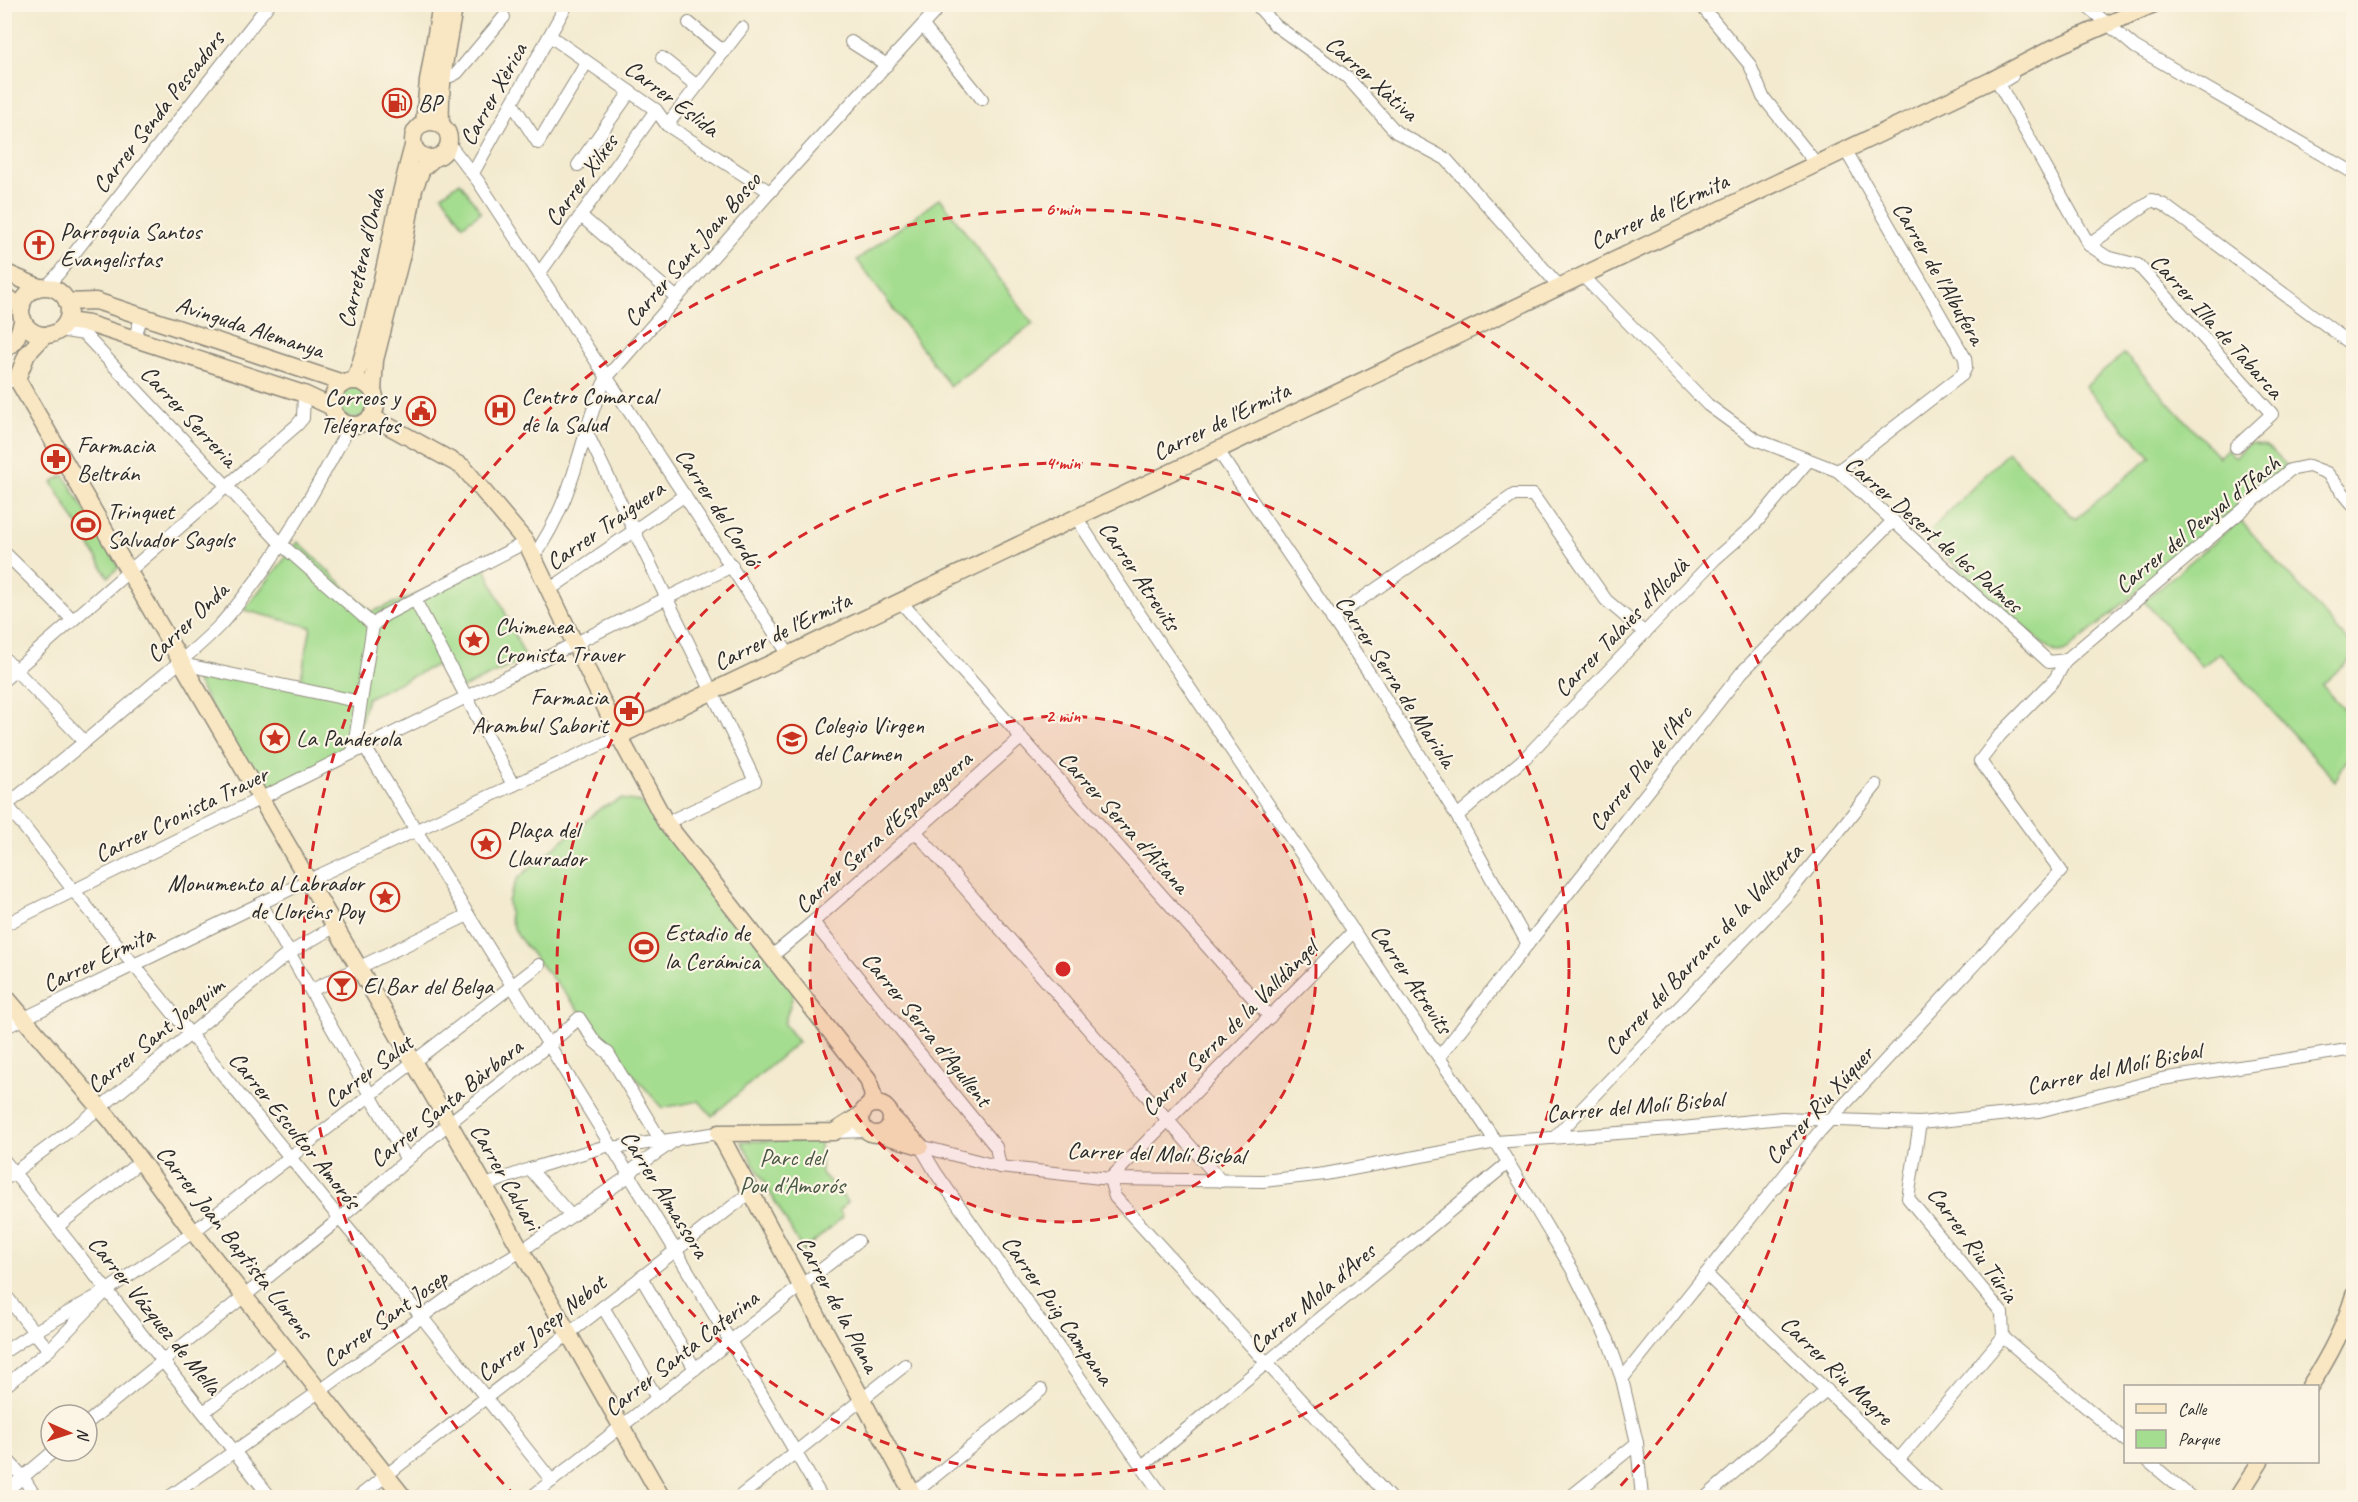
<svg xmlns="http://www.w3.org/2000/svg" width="2358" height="1502" font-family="Caveat,sans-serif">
	<rect width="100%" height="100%" fill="#fcf5e5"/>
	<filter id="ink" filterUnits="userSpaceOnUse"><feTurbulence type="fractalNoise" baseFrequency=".0167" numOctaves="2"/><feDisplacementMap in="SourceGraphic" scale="12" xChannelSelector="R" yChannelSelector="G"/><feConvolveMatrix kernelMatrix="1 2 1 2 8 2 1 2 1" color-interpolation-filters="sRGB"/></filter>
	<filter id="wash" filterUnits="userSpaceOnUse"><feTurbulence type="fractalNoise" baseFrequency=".008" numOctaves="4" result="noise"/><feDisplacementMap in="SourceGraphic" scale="24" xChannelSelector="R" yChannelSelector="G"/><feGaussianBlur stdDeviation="1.35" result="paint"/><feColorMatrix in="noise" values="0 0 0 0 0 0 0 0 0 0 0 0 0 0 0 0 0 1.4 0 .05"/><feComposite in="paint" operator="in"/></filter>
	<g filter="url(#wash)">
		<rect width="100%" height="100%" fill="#f3eacf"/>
		<g fill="#a4dd8f" stroke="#68845d" stroke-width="1.5">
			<polygon points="460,182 481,212 463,225 442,195"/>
			<polygon points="940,198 1033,324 950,386 857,260"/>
			<path d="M2124,354L2219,457L2227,449L2235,457L2250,443L2267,446L2287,466L2068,650C2061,653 2058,654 2051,651L1924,537L2008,452L2075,519L2151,457L2085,387Z"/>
			<circle cx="354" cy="402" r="16"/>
			<polygon points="64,475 119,567 108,577 52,482"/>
			<polygon points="2240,520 2353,647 2353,657 2322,685 2353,718 2353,748 2335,781 2220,653 2202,666 2144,601"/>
			<polygon points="298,542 371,612 485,568 526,659 454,692 438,664 367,698 353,753 261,792 187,665 299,689 311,627 244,610"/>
			<polygon points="621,799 640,802 655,813 795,989 784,1024 798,1042 712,1116 699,1101 662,1108 535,958 518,936 510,920 508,901 517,879 601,808"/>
			<polygon points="741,1141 820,1141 821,1172 848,1202 839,1210 843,1217 803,1251"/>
		</g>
	</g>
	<g filter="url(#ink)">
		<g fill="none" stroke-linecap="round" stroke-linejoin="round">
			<g stroke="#8f8a7d" stroke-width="14">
				<g id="street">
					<polyline points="1256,4 1275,25 1347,77 1396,132 1446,159 1559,286"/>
					<polyline points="1700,4 1750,65 1763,97 1816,163"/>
					<polyline points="2084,4 2135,47 2354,173"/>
					<polyline points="689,23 724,52"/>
					<polyline points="923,26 982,99"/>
					<polyline points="550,36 656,110 667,125 770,192"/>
					<polyline points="851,42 887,65"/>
					<polyline points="662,58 697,86"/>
					<polyline points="442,75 451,76 457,73 504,17"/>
					<polyline points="2012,76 1999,84 2089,245 2107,257 2138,265 2272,414 2236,447"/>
					<polyline points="512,103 538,143 587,62"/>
					<polyline points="667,125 742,28"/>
					<polyline points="449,144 478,181 789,655"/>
					<polyline points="578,165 630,92"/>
					<polyline points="473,173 567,4"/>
					<polyline points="581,216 676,297"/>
					<polyline points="2089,245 2152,200 2164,205 2354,346"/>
					<polyline points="539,274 656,110"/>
					<polyline points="1582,275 1708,405 1755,439 1838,471 2049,662 2066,660"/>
					<polyline points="46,287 58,274 269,4"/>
					<polyline points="59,330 84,334 282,545 373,625"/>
					<polyline points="134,339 142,316"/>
					<polyline points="4,383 17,379"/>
					<polyline points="586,431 755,781 666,823"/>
					<polyline points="1217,449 1372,677 1457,816 1528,944"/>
					<polyline points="1838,471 1962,375 1966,367 1965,358 1845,149"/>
					<polyline points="1076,517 1120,585 1496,1142 1573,1271 1608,1340 1622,1379 1637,1443 1642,1498"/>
					<polyline points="4,552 72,619"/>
					<path d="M533,557C555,527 569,491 579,456C587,429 594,402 607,377L770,192L942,4"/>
					<polyline points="549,590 685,495"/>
					<polyline points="415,600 513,785"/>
					<polyline points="900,601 1270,1017"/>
					<polyline points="1332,619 1514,495 1533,495 1606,600 1645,633"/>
					<polyline points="4,658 85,742"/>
					<polyline points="182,664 361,702"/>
					<polyline points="4,680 297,425 303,418 304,394"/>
					<path d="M365,747C517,997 676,1243 822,1498"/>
					<polyline points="353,753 373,625 385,615 526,542"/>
					<polyline points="4,801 74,891 340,1219 421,1316 552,1481"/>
					<path d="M4,807C55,767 104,726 153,684C176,665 200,646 221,624C274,564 313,495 350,425"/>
					<polyline points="1457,816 1526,757 1715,559 1755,524 1808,461"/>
					<polyline points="915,831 1221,1181"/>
					<polyline points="262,905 407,1160"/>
					<polyline points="813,922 996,1147 1000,1167"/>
					<polyline points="4,925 732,566"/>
					<polyline points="1354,931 1110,1179 1115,1197 1390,1498"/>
					<polyline points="772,956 813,922 1021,738"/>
					<polyline points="312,990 468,915"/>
					<polyline points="4,1028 307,881 619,736"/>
					<polyline points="1439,1057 1742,672 1893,521"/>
					<polyline points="1920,1123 1908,1198 2002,1313 2003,1337 2126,1441"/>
					<polyline points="835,1132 867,1131"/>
					<polyline points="1555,1137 1789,893 1876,785"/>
					<polyline points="920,1146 1000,1167 1110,1179 1263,1181 1325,1174 1496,1142 1672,1129 1782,1118 1920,1123 2039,1111 2162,1079 2354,1049"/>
					<polyline points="920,1146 936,1173 1164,1498"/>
					<polyline points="612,1148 719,1133"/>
					<polyline points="4,1160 271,1498"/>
					<polyline points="530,1169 571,1216"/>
					<polyline points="4,1180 100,1108 289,953 334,927"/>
					<polyline points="483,1186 530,1169 610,1145"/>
					<polyline points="58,1226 141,1161"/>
					<polyline points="1706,1274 1938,1498"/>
					<polyline points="641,1277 695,1369"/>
					<polyline points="106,1291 49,1350 34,1332 106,1291 193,1232 539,965"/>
					<polyline points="4,1293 34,1332 4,1352"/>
					<polyline points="603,1307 657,1398"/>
					<polyline points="1622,1379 1819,1132 2061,871 1980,761 2000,735 2055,679 2066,660 2290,470 2309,466 2327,473 2354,506"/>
					<polyline points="4,1387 49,1350"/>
					<polyline points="205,1411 286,1349"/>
					<path d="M87,1423C170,1354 255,1289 338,1220C376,1189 411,1155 448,1124C492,1088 538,1057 579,1018L595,1042L608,1053L661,1141"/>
					<polyline points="4,1456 23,1477 36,1498"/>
					<polyline points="1900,1458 2003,1337"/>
					<polyline points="2149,1462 2192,1498"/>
					<polyline points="1142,1466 1509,1162"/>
					<polyline points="4,1493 54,1451"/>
					<polyline points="168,1498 320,1391 471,1281 521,1251 630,1175 635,1168 677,1139"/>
					<polyline points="357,1498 751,1192"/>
					<polyline points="530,1498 858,1241"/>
					<polyline points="738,1498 905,1365"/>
					<polyline points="908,1498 1041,1390"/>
					<polyline points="1569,1498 1637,1443"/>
					<polyline points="1705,1498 1827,1390"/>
				</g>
			</g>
			<g stroke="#8f8a7d" stroke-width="19">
				<g id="secondary">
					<circle cx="431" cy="140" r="18"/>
					<polyline points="424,123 428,81 441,4"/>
					<path d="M441,125C439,84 447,45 455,4"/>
					<polyline points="4,272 39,287"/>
					<circle cx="45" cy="311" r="24"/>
					<polyline points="4,296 22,306"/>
					<polyline points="67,302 96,301 343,383"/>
					<polyline points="67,321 89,324 304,394 332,407"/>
					<polyline points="45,335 27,354 17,379 449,1123 662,1498"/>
					<path d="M4,349C17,344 19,331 23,319"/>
					<path d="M355,380C381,304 391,223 413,146"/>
					<circle cx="354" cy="403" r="22"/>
					<polyline points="373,391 375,360 403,250 414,189 422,169 433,159"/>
					<polyline points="372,417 463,467 526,542 619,736 666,823 868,1079 873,1096 870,1105"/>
					<polyline points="619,736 1992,80 2053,48 2154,4"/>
					<polyline points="4,995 112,1122 187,1224 404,1498"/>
					<circle cx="876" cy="1119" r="15"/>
					<polyline points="862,1114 834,1132 719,1133 915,1498"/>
					<polyline points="880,1134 920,1146 891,1116"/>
					<path d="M2310,1386C2329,1357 2344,1329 2354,1295"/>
					<polyline points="2237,1498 2260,1462"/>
				</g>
			</g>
			<use href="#street" stroke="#fff" stroke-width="12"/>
			<use href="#secondary" stroke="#f9e7c3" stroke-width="16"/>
		</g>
	</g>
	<circle cx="1063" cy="969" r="253" fill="#d62828" fill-opacity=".12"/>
	<g fill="none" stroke="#d62828" stroke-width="3" stroke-dasharray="10 8">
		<circle cx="1063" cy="969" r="253"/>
		<circle cx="1063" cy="969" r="506"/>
		<path d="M516 1497A760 760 0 1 1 1610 1497"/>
	</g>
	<defs>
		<g id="fuel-ring" transform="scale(1.5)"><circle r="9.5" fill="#fcf5e5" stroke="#c8321e" stroke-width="1.5"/><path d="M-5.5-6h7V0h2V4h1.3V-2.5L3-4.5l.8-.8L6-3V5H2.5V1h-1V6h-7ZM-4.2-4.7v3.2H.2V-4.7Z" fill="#c8321e"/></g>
		<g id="church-ring" transform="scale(1.5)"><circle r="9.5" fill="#fcf5e5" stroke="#c8321e" stroke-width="1.5"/><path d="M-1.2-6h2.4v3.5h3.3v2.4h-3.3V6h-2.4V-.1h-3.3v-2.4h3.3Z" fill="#c8321e"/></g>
		<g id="hospital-ring" transform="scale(1.5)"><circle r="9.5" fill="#fcf5e5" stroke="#c8321e" stroke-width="1.5"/><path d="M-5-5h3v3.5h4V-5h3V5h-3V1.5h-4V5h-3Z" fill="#c8321e"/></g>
		<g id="civic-ring" transform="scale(1.5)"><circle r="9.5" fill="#fcf5e5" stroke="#c8321e" stroke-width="1.5"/><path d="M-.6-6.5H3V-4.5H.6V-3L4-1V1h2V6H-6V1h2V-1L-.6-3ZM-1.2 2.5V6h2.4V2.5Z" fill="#c8321e"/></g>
		<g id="pharmacy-ring" transform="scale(1.5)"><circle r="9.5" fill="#fcf5e5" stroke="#c8321e" stroke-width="1.5"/><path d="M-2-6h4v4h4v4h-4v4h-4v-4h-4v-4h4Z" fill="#c8321e"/></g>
		<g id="stadium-ring" transform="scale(1.5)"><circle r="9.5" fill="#fcf5e5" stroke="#c8321e" stroke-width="1.5"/><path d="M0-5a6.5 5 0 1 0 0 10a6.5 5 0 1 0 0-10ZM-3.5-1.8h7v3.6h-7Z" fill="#c8321e"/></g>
		<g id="sight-ring" transform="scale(1.5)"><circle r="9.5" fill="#fcf5e5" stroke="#c8321e" stroke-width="1.5"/><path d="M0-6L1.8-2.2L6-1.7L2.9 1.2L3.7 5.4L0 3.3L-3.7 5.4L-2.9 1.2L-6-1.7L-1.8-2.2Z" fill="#c8321e"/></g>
		<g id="school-ring" transform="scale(1.5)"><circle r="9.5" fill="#fcf5e5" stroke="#c8321e" stroke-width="1.5"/><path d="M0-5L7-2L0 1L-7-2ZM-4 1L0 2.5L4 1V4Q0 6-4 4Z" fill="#c8321e"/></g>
		<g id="bar-ring" transform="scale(1.5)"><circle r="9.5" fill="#fcf5e5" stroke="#c8321e" stroke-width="1.5"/><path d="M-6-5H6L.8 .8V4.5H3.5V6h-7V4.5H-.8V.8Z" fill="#c8321e"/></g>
	</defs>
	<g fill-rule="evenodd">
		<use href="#fuel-ring" x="397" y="103"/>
		<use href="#church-ring" x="39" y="245"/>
		<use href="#hospital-ring" x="500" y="410"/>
		<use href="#civic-ring" x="421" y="411"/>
		<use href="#pharmacy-ring" x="56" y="459"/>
		<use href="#stadium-ring" x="86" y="525"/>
		<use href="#sight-ring" x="474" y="640"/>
		<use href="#pharmacy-ring" x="629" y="711"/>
		<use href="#sight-ring" x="275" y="738"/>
		<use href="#school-ring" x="792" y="739"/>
		<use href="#sight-ring" x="486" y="844"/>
		<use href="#sight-ring" x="385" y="897"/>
		<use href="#stadium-ring" x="644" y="947"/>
		<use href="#bar-ring" x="342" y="986"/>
	</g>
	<g text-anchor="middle" stroke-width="4.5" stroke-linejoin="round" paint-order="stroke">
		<g font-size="24" fill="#2b2b2b" stroke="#fcf5e5">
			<text transform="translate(1372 78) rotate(42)" y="8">Carrer Xàtiva</text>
			<text transform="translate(493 94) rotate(-61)" y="8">Carrer Xèrica</text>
			<text transform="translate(672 98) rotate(37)" y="8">Carrer Eslida</text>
			<text transform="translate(158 112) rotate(-52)" y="8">Carrer Senda Pescadors</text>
			<text transform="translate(581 180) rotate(-54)" y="8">Carrer Xilxes</text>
			<text transform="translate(1659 211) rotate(-25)" y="8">Carrer de l'Ermita</text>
			<text transform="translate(692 249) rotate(-49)" y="8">Carrer Sant Joan Bosco</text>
			<text transform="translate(361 258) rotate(-77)" y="8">Carretera d'Onda</text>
			<text transform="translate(1939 273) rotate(60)" y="8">Carrer de l'Albufera</text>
			<text transform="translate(2217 326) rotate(48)" y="8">Carrer Illa de Tabarca</text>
			<text transform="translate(250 327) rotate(18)" y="8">Avinguda Alemanya</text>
			<text transform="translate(189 416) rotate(47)" y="8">Carrer Serreria</text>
			<text transform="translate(1221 421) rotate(-26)" y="8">Carrer de l'Ermita</text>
			<text transform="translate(718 507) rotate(57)" y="8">Carrer del Cordó</text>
			<text transform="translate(2197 524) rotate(-39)" y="8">Carrer del Penyal d'Ifach</text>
			<text transform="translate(605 525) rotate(-35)" y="8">Carrer Traiguera</text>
			<text transform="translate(1934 534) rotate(41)" y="8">Carrer Desert de les Palmes</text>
			<text transform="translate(1140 576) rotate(56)" y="8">Carrer Atrevits</text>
			<text transform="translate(187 622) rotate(-44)" y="8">Carrer Onda</text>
			<text transform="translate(1621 627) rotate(-46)" y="8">Carrer Talaies d'Alcalà</text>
			<text transform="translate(782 631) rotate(-26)" y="8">Carrer de l'Ermita</text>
			<text transform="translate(1396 681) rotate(57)" y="8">Carrer Serra de Mariola</text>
			<text transform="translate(1640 768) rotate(-52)" y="8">Carrer Pla de l'Arc</text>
			<text transform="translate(181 814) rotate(-26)" y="8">Carrer Cronista Traver</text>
			<text transform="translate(1124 822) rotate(48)" y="8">Carrer Serra d'Aitana</text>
			<text transform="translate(883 832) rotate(-42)" y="8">Carrer Serra d'Espaneguera</text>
			<text transform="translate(1703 949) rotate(-47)" y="8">Carrer del Barranc de la Valltorta</text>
			<text transform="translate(98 959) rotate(-26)" y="8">Carrer Ermita</text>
			<text transform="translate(1412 979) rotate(56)" y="8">Carrer Atrevits</text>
			<text transform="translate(1229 1028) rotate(-45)" y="8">Carrer Serra de la Valldàngel</text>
			<text transform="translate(927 1029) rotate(51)" y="8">Carrer Serra d'Agullent</text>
			<text transform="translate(155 1035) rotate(-39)" y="8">Carrer Sant Joaquim</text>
			<text transform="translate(2114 1068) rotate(-12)" y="8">Carrer del Molí Bisbal</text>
			<text transform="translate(368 1071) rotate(-37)" y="8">Carrer Salut</text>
			<text transform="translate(446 1103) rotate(-39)" y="8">Carrer Santa Bàrbara</text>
			<text transform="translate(1819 1105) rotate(-48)" y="8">Carrer Riu Xúquer</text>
			<text transform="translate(1635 1106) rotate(-5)" y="8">Carrer del Molí Bisbal</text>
			<text transform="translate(295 1130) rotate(51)" y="8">Carrer Escultor Amorós</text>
			<text transform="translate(1156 1153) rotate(2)" y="8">Carrer del Molí Bisbal</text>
			<text transform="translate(506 1177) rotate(60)" y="8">Carrer Calvari</text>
			<text transform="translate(665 1194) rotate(58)" y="8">Carrer Almassora</text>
			<text transform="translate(235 1242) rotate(52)" y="8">Carrer Joan Baptista Llorens</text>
			<text transform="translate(1973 1244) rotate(54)" y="8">Carrer Riu Túria</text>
			<text transform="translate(1312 1298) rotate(-40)" y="8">Carrer Mola d'Ares</text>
			<text transform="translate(838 1304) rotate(62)" y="8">Carrer de la Plana</text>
			<text transform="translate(1058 1310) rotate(55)" y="8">Carrer Puig Campana</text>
			<text transform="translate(155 1315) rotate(51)" y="8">Carrer Vázquez de Mella</text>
			<text transform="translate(385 1318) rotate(-36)" y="8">Carrer Sant Josep</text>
			<text transform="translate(541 1328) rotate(-38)" y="8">Carrer Josep Nebot</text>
			<text transform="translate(681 1353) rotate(-38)" y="8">Carrer Santa Caterina</text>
			<text transform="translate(1837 1370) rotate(44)" y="8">Carrer Riu Magre</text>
		</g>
		<g font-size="24" fill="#2b2b2b" stroke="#fcf5e5" text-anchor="start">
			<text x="418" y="111">BP</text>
			<text x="60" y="239">Parroquia Santos<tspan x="60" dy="28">Evangelistas</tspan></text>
			<text x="521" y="404">Centro Comarcal<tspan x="521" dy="28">de la Salud</tspan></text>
			<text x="400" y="405" text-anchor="end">Correos y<tspan x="400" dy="28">Telégrafos</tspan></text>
			<text x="77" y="453">Farmacia<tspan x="77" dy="28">Beltrán</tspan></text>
			<text x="107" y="519">Trinquet<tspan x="107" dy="28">Salvador Sagols</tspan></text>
			<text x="495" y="634">Chimenea<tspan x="495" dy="28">Cronista Traver</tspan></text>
			<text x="608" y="705" text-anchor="end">Farmacia<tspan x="608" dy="28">Arambul Saborit</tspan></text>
			<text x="813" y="733">Colegio Virgen<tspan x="813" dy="28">del Carmen</tspan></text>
			<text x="296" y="746">La Panderola</text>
			<text x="507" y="838">Plaça del<tspan x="507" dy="28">Llaurador</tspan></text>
			<text x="364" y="891" text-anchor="end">Monumento al Labrador<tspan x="364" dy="28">de Lloréns Poy</tspan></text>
			<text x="665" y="941">Estadio de<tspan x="665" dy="28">la Cerámica</tspan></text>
			<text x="363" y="994">El Bar del Belga</text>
		</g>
		<g font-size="24" fill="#495844" stroke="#fcf5e5">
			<text x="792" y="1165">Parc del<tspan x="792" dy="28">Pou d'Amorós</tspan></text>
		</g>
	</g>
	<circle cx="1063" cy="969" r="9" fill="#d62828" stroke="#fcf5e5" stroke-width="3"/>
	<g font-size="18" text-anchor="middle" font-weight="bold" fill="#d62828" stroke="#fcf5e5" stroke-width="4.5" stroke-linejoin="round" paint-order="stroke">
		<text x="1063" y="215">6 min</text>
		<text x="1063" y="469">4 min</text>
		<text x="1063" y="722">2 min</text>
	</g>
	<rect width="2358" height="1502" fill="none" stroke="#fcf5e5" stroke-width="24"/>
	<rect x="2124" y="1385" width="195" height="78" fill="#fcf5e5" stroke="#a8a49b" stroke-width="1.5"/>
	<rect x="2136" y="1404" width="30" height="9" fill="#f9e7c3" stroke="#a8a49b" stroke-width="1.5"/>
	<text x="2178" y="1415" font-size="18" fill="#2b2b2b">Calle</text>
	<rect x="2136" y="1430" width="30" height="18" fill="#a4dd8f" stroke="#a8a49b" stroke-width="1.5"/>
	<text x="2178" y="1445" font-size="18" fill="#2b2b2b">Parque</text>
	<g transform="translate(69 1433) rotate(93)"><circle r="28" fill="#fcf5e5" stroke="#a8a49b" stroke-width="1.5"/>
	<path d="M0-4.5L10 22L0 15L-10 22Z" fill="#c8321e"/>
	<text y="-9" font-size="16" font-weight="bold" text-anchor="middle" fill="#2b2b2b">N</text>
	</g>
</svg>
